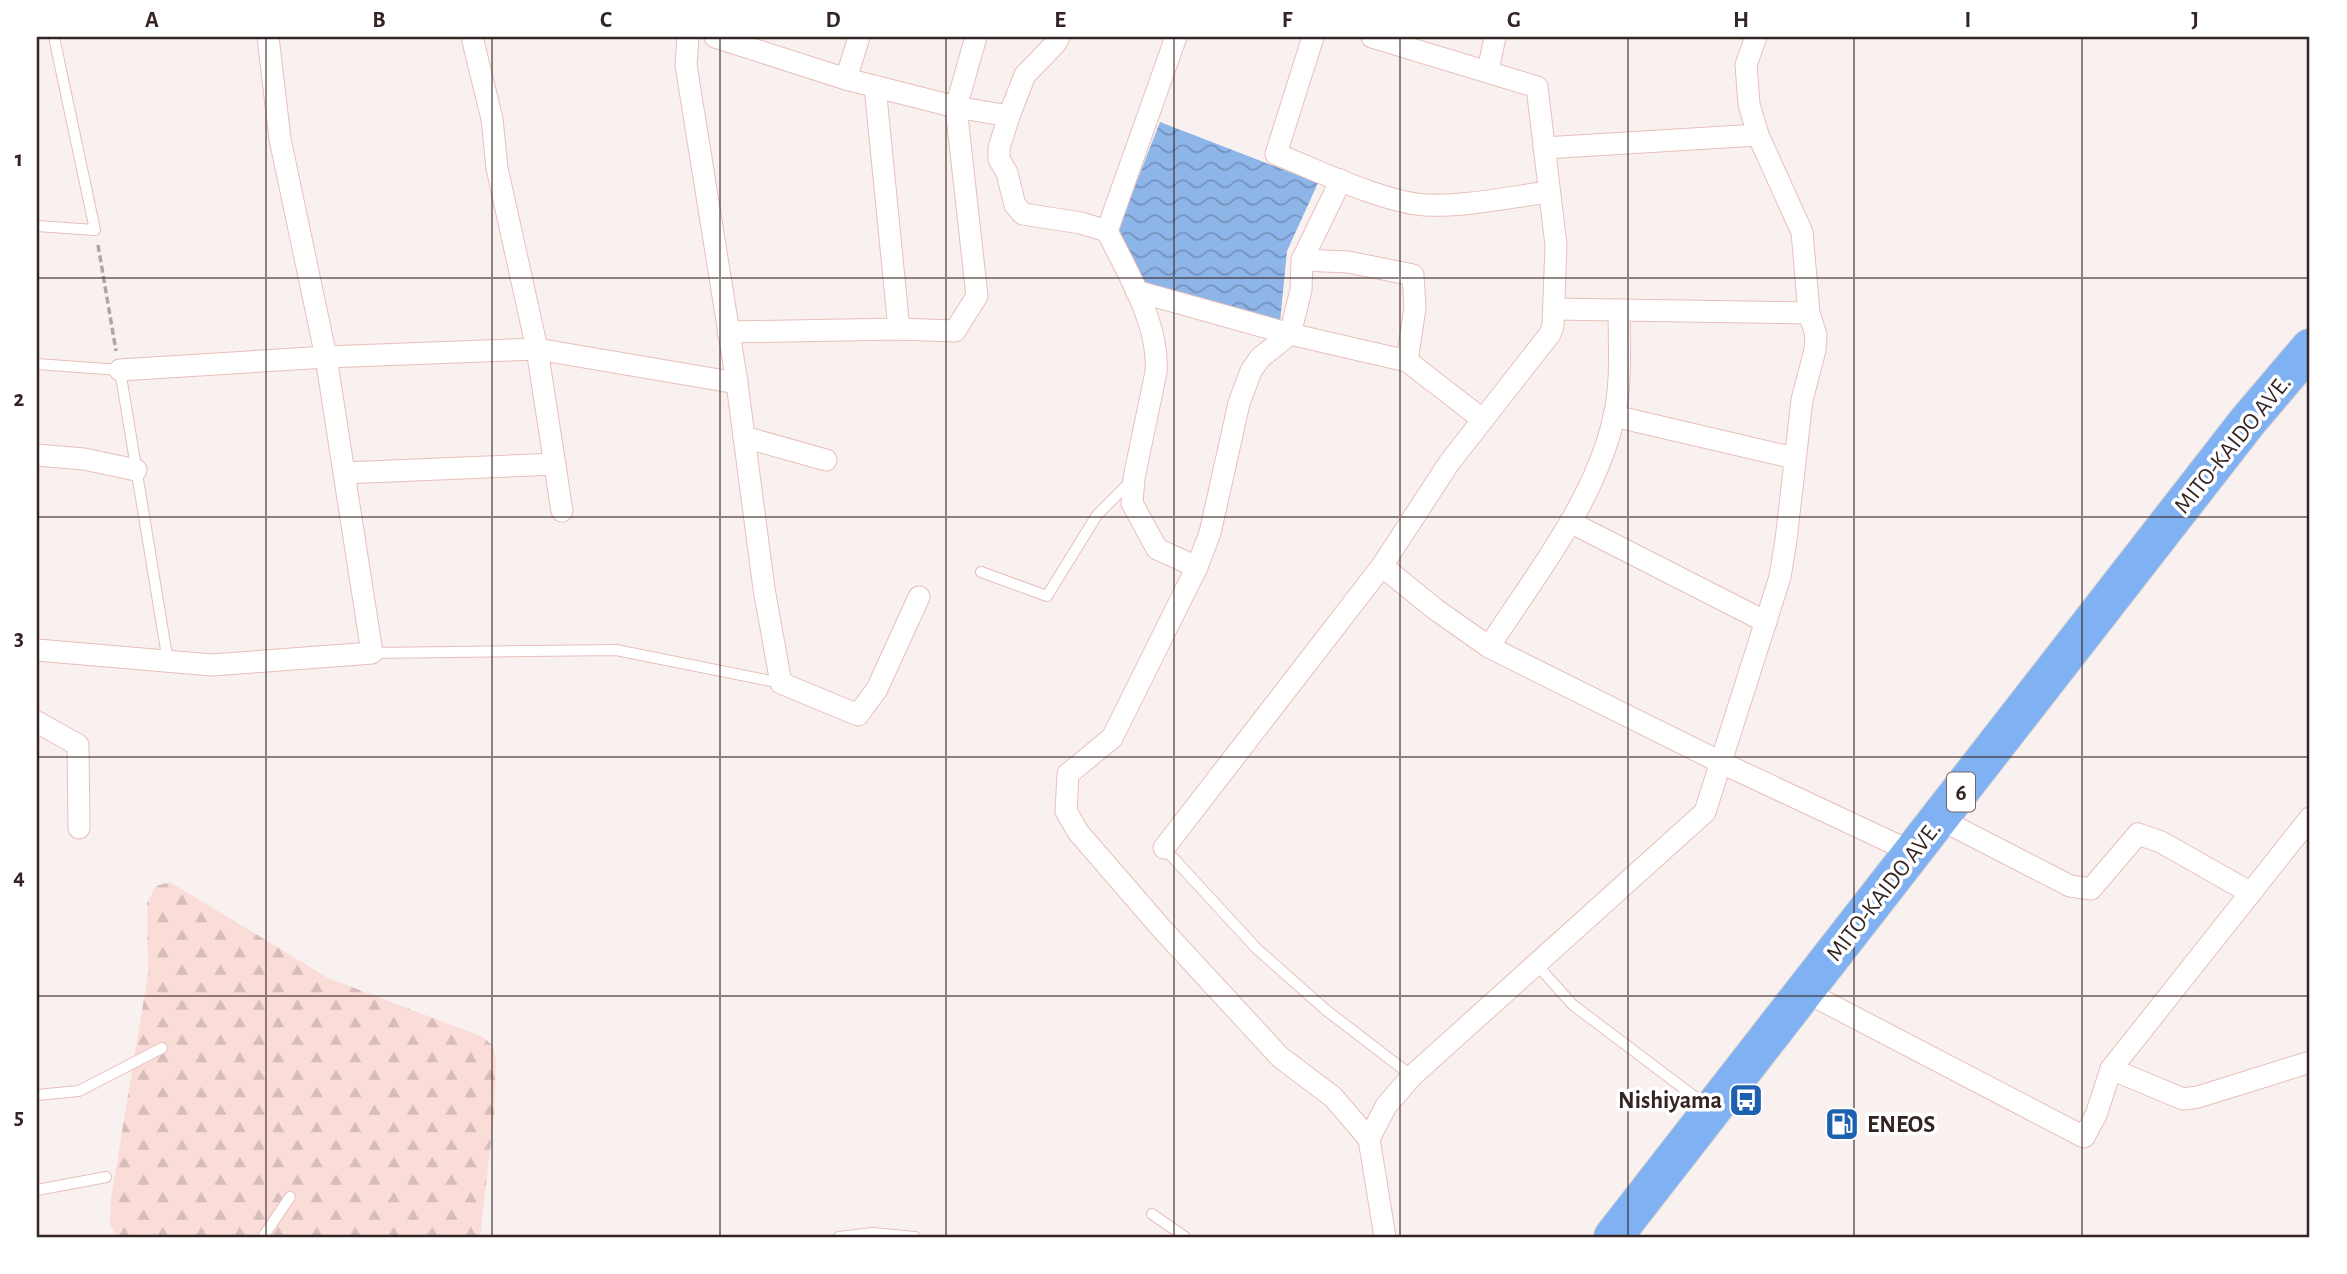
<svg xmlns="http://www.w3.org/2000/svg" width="2347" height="1274" font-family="'Alegreya Sans',sans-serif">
	<defs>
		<pattern id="forest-firs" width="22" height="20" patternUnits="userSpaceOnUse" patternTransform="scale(1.75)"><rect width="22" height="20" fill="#fadcd9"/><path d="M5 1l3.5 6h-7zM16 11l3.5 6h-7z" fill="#d7bdba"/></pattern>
		<pattern id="water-waves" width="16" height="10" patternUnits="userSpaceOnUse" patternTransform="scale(1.75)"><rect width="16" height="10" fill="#8eb5e8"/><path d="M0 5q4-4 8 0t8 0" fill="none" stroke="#7593bc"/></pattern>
	</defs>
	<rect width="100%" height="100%" fill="#f9f1f0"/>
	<polygon fill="url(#forest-firs)" points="170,882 328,978 483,1037 493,1046 496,1061 494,1116 480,1237 117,1237 110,1225 111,1199 148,974 147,903 156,886"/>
	<polygon fill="url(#water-waves)" points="1160,122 1318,183 1287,251 1280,322 1142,283 1117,232"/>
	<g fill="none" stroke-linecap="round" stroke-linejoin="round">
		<g stroke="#e8bfba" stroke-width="12">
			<g id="lane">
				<polyline points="37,226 95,230 54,37"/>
				<polyline points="37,364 120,370 168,662"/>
				<polyline points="981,572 1047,596 1097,515 1132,480"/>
				<polyline points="372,653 616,650 781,683"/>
				<polyline points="1164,848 1257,949 1326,1010 1412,1076"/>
				<polyline points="1537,965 1573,1005 1707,1106"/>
				<polyline points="37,1095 79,1091 162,1048"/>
				<polyline points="37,1190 106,1177"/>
				<polyline points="1152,1214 1185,1237"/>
				<polyline points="263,1237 290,1197"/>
				<polyline points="839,1237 873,1233 915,1237"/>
			</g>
		</g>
		<g stroke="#e8bfba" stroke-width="23">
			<g id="street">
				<polyline points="472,37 492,119 497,168 537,349 562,511"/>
				<polyline points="688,37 686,65 737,383 764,589 781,683 858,715 877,689 919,597"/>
				<polyline points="715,37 846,79 956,107 977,296 955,331 899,329 728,332"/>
				<polyline points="976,37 956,107 1009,116"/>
				<path d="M1059,37L1055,44L1025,75L1009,116L999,148V159L1007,173L1015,205L1023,214L1081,223L1107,231C1127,272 1160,325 1156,372L1134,478L1132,503L1157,549L1197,567"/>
				<path d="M1313,37L1276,154C1317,170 1382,202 1425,205C1466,207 1509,197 1549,192"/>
				<polyline points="1488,71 1495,37"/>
				<polyline points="846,79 859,37"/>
				<polyline points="875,86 899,329"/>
				<polyline points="1544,148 1758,135"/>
				<polyline points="1341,180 1302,260 1301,290 1290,334 1260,358 1251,371 1239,403 1210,533 1197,567 1112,738 1068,774 1066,811 1078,832 1161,928 1280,1057 1333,1097 1369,1139 1385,1237"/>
				<polyline points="1107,231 1176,37"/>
				<polyline points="1302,260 1348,262 1413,275 1415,308 1407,361"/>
				<polyline points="1136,291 1290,334 1407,361 1482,419"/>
				<polyline points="1554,309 1809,313"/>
				<polyline points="120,370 326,357 537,349 737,383"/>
				<polyline points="1614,416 1794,458"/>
				<polyline points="744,437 826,460"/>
				<polyline points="37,455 84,459 136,470"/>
				<polyline points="344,473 555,464"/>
				<polyline points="1570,522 1766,622"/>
				<polyline points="1382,566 1435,609 1489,647 1722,763 1914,853"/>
				<path d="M1489,647C1535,575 1595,502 1614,417C1622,382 1619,345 1619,310"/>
				<polyline points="37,650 212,665 372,653 326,357 280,139 268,37"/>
				<polyline points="37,722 78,745 79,828"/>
				<polyline points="1940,819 2070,886 2091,889 2138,834 2161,842 2251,893"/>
				<polyline points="1164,848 1382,566 1449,463 1550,334 1553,326 1556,245 1537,87 1372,37"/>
				<polyline points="1804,991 2084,1137 2096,1115 2111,1069 2310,818"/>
				<polyline points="2111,1069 2183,1099 2198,1097 2310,1062"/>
				<polyline points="1369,1139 1386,1106 1412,1076 1705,812 1780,577 1786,540 1802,400 1815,350 1816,335 1809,313 1802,232 1758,135 1749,104 1746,65 1756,37"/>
			</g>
		</g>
		<g stroke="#d2cfcf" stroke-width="40">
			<polyline id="highway" points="1613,1237 2248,421 2310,348"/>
		</g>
		<polyline stroke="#b0a6a5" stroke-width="3.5" stroke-dasharray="7 3.5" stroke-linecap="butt" points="98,245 116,351"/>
		<use href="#lane" stroke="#fff" stroke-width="10"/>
		<use href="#street" stroke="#fff" stroke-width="21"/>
		<use href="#highway" stroke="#80b1f2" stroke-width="38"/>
	</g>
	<path fill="none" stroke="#342423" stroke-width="2" stroke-opacity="0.55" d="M266,37V1237M492,37V1237M720,37V1237M946,37V1237M1174,37V1237M1400,37V1237M1628,37V1237M1854,37V1237M2082,37V1237M37,278H2310M37,517H2310M37,757H2310M37,996H2310"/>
	<defs>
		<g id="bus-square" transform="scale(1.75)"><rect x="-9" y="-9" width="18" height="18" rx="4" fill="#1d60b0" stroke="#fff"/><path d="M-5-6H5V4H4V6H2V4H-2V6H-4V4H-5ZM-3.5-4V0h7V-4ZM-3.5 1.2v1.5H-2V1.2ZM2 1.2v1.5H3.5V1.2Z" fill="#fff"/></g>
		<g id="fuel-square" transform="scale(1.75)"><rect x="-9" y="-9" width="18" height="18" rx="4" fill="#1d60b0" stroke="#fff"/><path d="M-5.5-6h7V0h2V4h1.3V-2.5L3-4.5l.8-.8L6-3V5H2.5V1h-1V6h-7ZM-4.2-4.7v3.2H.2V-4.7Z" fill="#fff"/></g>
	</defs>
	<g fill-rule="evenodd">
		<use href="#bus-square" x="1746" y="1100"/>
		<use href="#fuel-square" x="1842" y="1124"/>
	</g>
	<g text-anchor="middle" stroke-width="7" stroke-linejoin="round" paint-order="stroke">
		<rect fill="#fff" stroke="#716665" stroke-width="2" x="1947" y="772.5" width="28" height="39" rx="5"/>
		<g font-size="23" font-weight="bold" fill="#342423">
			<text x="1961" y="800">6</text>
		</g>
		<g font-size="24" fill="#342423" stroke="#fff">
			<text transform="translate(2232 444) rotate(-51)" y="8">MITO-KAIDO AVE.</text>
			<text transform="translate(1883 891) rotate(-52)" y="8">MITO-KAIDO AVE.</text>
		</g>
		<g font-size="24" font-weight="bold" fill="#342423" stroke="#fff" text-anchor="end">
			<text x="1722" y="1108">Nishiyama</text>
			<text x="1867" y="1132" text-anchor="start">ENEOS</text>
		</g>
	</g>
	<rect width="2347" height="1274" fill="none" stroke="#ffffff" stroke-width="77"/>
	<rect x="38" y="38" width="2270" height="1198" fill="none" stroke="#342423" stroke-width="2.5"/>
	<g font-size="23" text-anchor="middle" font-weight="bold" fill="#342423">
		<text x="152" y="27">A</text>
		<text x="379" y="27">B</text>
		<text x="606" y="27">C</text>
		<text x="833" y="27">D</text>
		<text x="1060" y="27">E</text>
		<text x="1287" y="27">F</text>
		<text x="1514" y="27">G</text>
		<text x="1741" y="27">H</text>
		<text x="1968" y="27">I</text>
		<text x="2195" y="27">J</text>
		<text x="19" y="166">1</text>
		<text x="19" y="406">2</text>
		<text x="19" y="645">3</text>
		<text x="19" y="884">4</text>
		<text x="19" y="1124">5</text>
	</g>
</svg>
